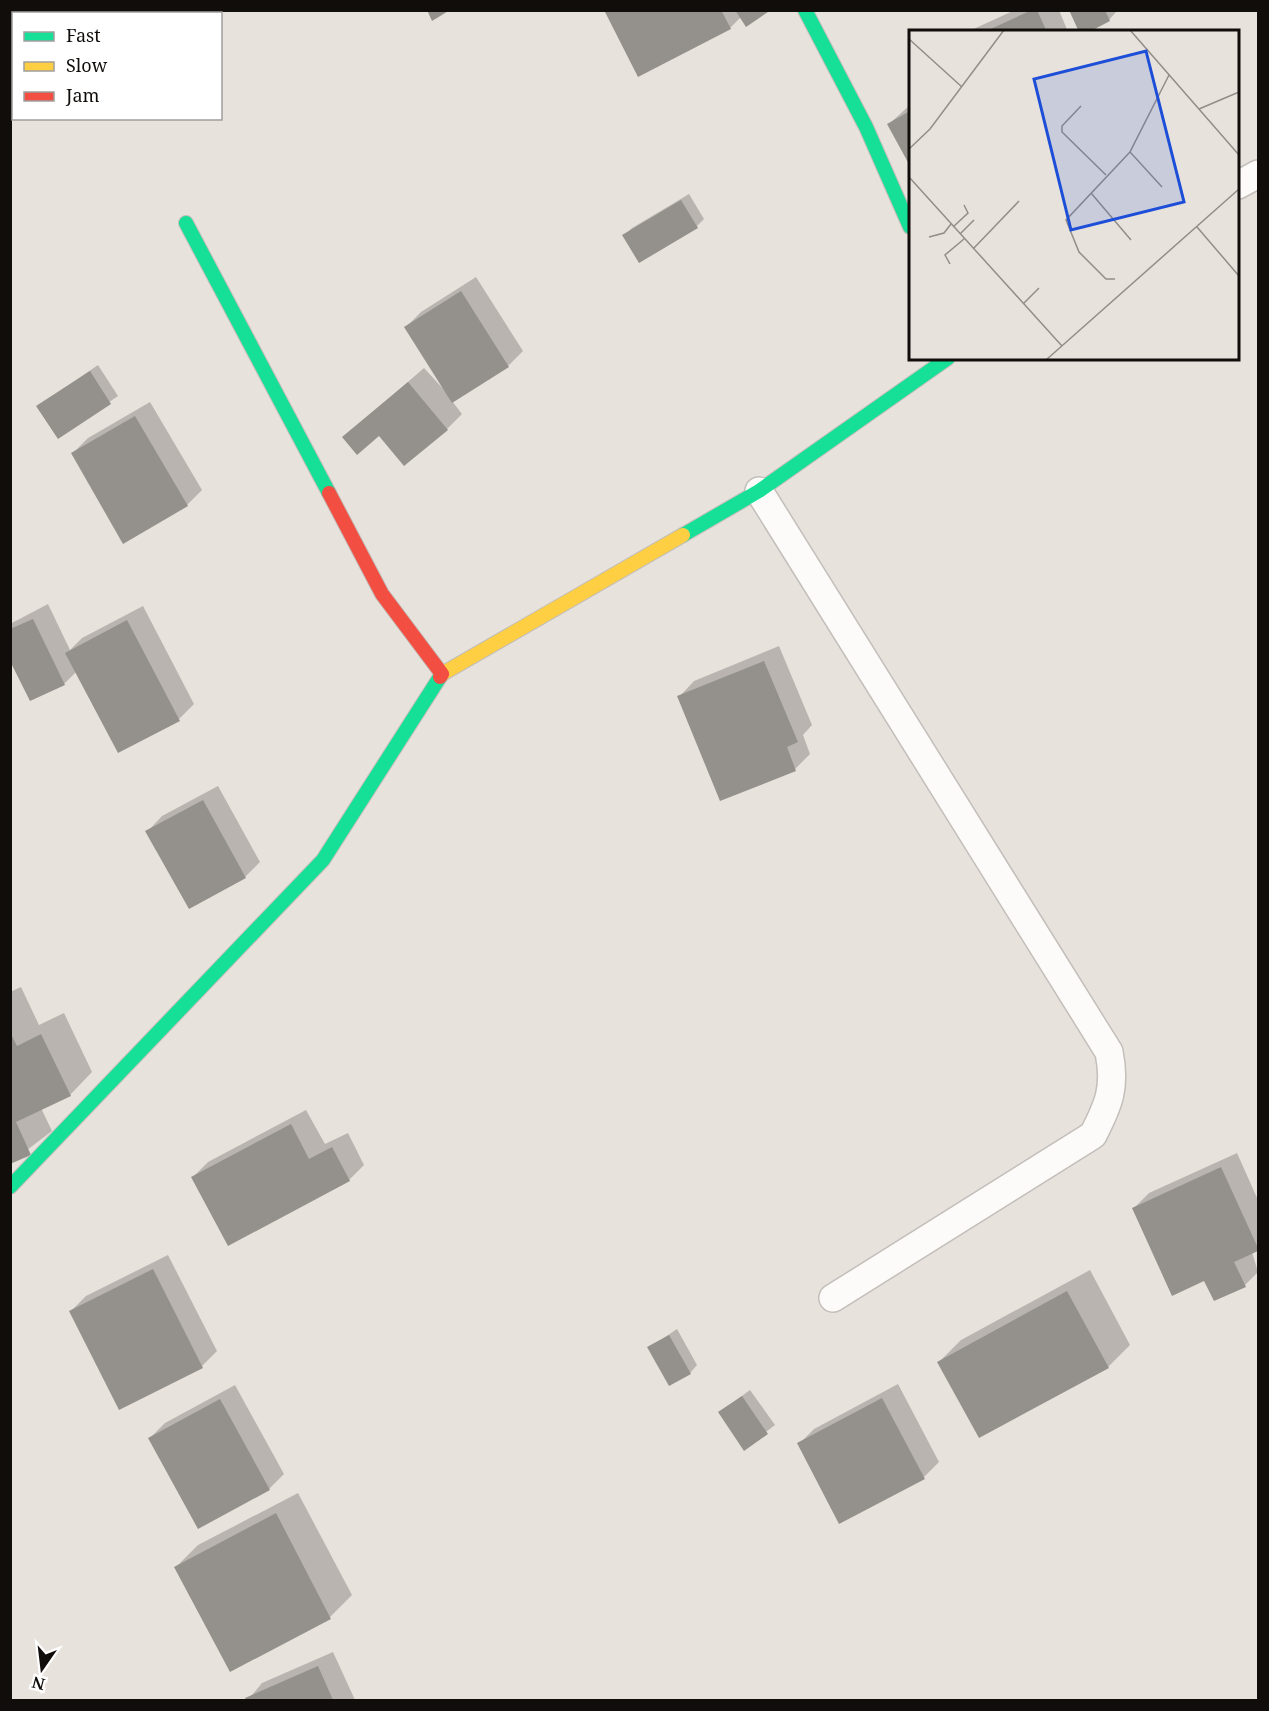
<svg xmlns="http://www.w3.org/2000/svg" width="1269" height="1711" font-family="'Noto Serif',serif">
	<rect width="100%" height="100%" fill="#e8e2dc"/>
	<g fill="#0003">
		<polygon points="606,10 768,10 741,17 730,28"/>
		<polygon points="1015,10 1059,10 1068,32 967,32"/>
		<polygon points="1071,10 1115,10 1116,12 1109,20"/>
		<polygon points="910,105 910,163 889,124"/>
		<polygon points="689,194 704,219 697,226 624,236 632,228"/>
		<polygon points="476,277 523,351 508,366 452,401 462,414 447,429 344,437 424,368 448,394 406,327 421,312"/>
		<polygon points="98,365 118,396 58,437 38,406"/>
		<polygon points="150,402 202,490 187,505 73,453 88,438"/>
		<polygon points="48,604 70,650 82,638 143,606 194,704 179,719 76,672 64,684 10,657 10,624"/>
		<polygon points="779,646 812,725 803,735 810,754 795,769 679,697 694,681"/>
		<polygon points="218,786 260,862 245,877 147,832 162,816"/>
		<polygon points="21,987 39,1025 64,1013 92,1072 70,1095 41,1108 52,1131 10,1163 10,992"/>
		<polygon points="306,1110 325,1144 348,1133 364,1165 349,1180 193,1177 208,1162"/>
		<polygon points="1237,1153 1258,1200 1258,1249 1252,1252 1258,1272 1245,1285 1204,1279 1134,1208 1149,1193"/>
		<polygon points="168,1255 217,1351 202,1366 71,1311 86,1296"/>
		<polygon points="1090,1270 1130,1345 1108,1367 939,1362 961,1340"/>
		<polygon points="677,1329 697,1365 690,1373 649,1348"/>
		<polygon points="898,1384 939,1462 924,1477 799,1444 814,1429"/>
		<polygon points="235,1385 284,1474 269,1489 149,1439 165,1423"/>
		<polygon points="750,1390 775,1425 744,1449 720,1412"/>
		<polygon points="298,1493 352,1595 330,1617 230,1670 176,1567 198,1545"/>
		<polygon points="333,1652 355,1700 248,1700 262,1683"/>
	</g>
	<g fill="#94908b">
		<polygon points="427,10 450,10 432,21"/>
		<polygon points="604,10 721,10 731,29 638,77"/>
		<polygon points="735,10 771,10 746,27"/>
		<polygon points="1032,10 1037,10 1047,32 984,32"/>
		<polygon points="1069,10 1105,10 1110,21 1089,32 1079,32"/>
		<polygon points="910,111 910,166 887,124"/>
		<polygon points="681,200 698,228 639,263 622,235"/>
		<polygon points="461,291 509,367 452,403 404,327"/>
		<polygon points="90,371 111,404 58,439 36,406"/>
		<polygon points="408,382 448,430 404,466 379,436 357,455 342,437"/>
		<polygon points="135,416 188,506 123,544 71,453"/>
		<polygon points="33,619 65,685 30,701 10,661 10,629"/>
		<polygon points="127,620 180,721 118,753 65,653"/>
		<polygon points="764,661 798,742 787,747 796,771 720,801 677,696"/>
		<polygon points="203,800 246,878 189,909 145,831"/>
		<polygon points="10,1032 17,1046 41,1034 71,1096 16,1122 31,1155 10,1164"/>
		<polygon points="291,1124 309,1159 332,1147 350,1181 228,1246 191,1177"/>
		<polygon points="1221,1167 1258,1248 1258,1251 1234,1262 1246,1287 1214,1301 1204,1281 1172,1296 1132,1208"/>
		<polygon points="153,1269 203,1368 119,1410 69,1311"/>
		<polygon points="1067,1291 1109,1368 979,1438 937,1362"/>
		<polygon points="669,1335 691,1374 669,1386 647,1347"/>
		<polygon points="742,1396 768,1434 744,1451 718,1412"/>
		<polygon points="882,1398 925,1479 839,1524 797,1443"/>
		<polygon points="220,1399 270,1490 198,1529 148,1438"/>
		<polygon points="276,1513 331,1619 230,1672 174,1567"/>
		<polygon points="318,1666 333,1700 246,1700 245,1698"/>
	</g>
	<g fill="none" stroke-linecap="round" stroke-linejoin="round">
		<g stroke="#c3beba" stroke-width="30">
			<g id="lane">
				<polyline points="1238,185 1258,174"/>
				<path d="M759,491L1109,1052C1116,1087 1109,1104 1093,1135L833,1298"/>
			</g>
		</g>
		<g stroke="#c3beba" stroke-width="16">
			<g id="fast">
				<polyline points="805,10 866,127 910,227"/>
				<polyline points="186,223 329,493"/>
				<polyline points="683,535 759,491 948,358"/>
				<polyline points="10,1187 323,860 440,677"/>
			</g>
		</g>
		<g stroke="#c3beba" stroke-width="16">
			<polyline id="slow" points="442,674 683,535"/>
		</g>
		<g stroke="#c3beba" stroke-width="16">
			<polyline id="jam" points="329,493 382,594 442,674 440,677"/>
		</g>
		<use href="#lane" stroke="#fcfbfa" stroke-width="27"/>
		<use href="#fast" stroke="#16e098" stroke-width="14"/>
		<use href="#slow" stroke="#ffcf43" stroke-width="14"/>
		<use href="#jam" stroke="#f24e42" stroke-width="14"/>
	</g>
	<g transform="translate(909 30)">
		<rect width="330" height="330" fill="#e8e2dc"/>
		<path fill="none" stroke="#928d88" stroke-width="1.5" d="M221,0L330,125M0,9L53,57M172,76L153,96V102L197,145M290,79L330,62M0,119L21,99L95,0M0,147L153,316M253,157L221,122L260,45M182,163L222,210M44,197L59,183L55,175M288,197L330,246M51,204L65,190M20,207L35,203L42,194M64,219L110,171M41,234L36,225L55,209M206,249H197L170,222L157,190L221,122M114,274L130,258M137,330L330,159"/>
		<path fill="#1d4ed8" fill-opacity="0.15" stroke="#1d4ed8" stroke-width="3" d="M237,21L275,172L162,200L125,49Z"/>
		<rect width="330" height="330" fill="none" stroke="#110d0a" stroke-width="3"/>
	</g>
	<rect width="1269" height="1711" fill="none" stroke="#110d0a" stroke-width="24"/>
	<rect x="12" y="12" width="210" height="108" fill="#ffffff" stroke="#a09e9d" stroke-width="1.5"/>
	<rect x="24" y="32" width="30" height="9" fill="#16e098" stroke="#a09e9d" stroke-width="1.5"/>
	<text x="66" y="42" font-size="18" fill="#110d0a">Fast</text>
	<rect x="24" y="62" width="30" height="9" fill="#ffcf43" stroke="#a09e9d" stroke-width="1.5"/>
	<text x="66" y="72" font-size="18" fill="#110d0a">Slow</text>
	<rect x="24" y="92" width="30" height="9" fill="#f24e42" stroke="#a09e9d" stroke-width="1.5"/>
	<text x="66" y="102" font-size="18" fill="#110d0a">Jam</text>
	<g transform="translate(42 1669) rotate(194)" stroke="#ffffff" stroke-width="4.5" paint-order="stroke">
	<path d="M0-4.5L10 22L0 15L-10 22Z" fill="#110d0a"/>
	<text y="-9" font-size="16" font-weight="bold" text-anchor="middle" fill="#110d0a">N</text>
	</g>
</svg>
